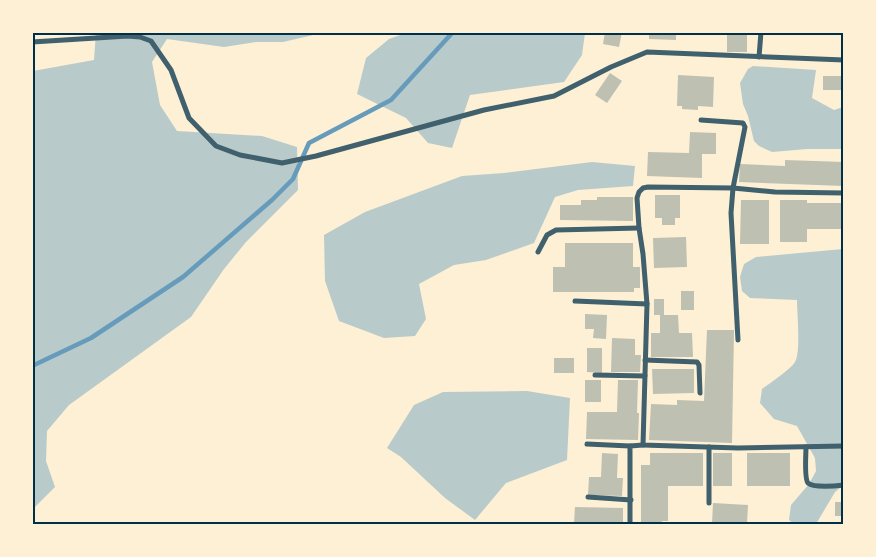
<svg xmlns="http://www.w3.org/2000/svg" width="876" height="557" font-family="'DejaVu Sans',sans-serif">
	<rect width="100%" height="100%" fill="#fdf0d5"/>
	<g fill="#b9caca">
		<polygon points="96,33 322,33 283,42 256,42 224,47 167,39 152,62 160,105 177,131 262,136 297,147 298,190 246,242 224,269 191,317 69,405 47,431 46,461 55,487 33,509 33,71 94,60"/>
		<polygon points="406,33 585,33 582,55 564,82 470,95 452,148 428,143 406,118 357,94 366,58 389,39"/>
		<polygon points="753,66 816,70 812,98 834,110 843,107 843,149 807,149 772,152 759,146 754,141 748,116 743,104 740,83 748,69"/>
		<polygon points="592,162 635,166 633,186 578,190 555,197 534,243 486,260 454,265 419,284 426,319 415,336 384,338 339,321 325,281 324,235 365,212 462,176 504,173"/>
		<path d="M843,249V488H840L835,492L816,524H794L789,520L791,505L809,484L816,471L815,458L797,426L774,419L760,403L762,389C770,383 790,370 795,362C801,352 797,313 797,300L750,298L742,291L740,277L744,264L756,257Z"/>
		<polygon points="527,391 570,398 567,460 506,483 475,520 445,498 401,457 387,448 414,405 443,392"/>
	</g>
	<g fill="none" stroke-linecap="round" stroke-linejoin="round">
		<polyline stroke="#669bbc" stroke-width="4.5" points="32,366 91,338 183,277 272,200 293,179 309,143 391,100 453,32"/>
	</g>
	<g fill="#bec0b2">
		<polygon points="605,32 622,32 619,47 603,44"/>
		<polygon points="649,32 676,32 676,40 649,39"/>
		<rect x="727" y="32" width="20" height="20"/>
		<polygon points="610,73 622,81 607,103 595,95"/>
		<polygon points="678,75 714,77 713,107 698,106 698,110 682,109 682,106 677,106"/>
		<rect x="823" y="76" width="21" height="14"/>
		<polygon points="690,132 716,133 716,154 702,154 702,178 647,176 648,152 689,153"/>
		<polygon points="785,160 844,162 844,186 739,182 740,164 785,166"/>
		<polygon points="655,195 680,195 680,218 675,218 675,225 662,225 662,218 655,218"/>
		<polygon points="597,197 633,197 633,221 560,220 560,205 581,205 581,200 597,200"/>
		<polygon points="741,200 769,200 769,244 740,244"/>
		<polygon points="780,200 807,200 807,203 844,203 844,229 807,229 807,242 780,242"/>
		<polygon points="686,237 687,267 654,268 653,238"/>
		<polygon points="565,243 633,243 633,267 640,267 640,288 634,288 634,292 553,292 553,267 565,267"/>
		<rect x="681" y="291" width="13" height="19"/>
		<polygon points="654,299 664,299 664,315 678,315 679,333 692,333 693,357 651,357 651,333 660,333 660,315 654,315"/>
		<polygon points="585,314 607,315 606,339 593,338 594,329 585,329"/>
		<polygon points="707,330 734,330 732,443 649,440 651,404 677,405 677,400 704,401"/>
		<polygon points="612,338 635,339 635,355 641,355 640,372 611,372"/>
		<polygon points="587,348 602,348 602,373 587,372"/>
		<rect x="554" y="358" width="20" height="15"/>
		<polygon points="652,369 694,369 694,393 653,394"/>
		<rect x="585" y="380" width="16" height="22"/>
		<polygon points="618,380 638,380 637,413 639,413 638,440 586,439 587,412 617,412"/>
		<polygon points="602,453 618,454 617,478 623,478 622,496 588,495 589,477 601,477"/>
		<polygon points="650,453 703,453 703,486 668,486 668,521 662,521 662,524 641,524 641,465 650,465"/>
		<rect x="713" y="453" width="19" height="33"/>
		<rect x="747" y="453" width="43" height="33"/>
		<rect x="835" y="502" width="9" height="14"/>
		<polygon points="713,503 748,505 747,524 712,524"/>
		<polygon points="575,507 623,508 623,524 574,524"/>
	</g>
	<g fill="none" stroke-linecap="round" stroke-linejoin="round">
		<g stroke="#3f606c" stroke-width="5">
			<polyline points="32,42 128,36 140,37 151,41 171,70 189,118 216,146 240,155 282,163 316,156 484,110 554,96 611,67 647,52 844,60"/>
			<polyline points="759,57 761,32"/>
			<polyline points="701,120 743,123 745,127 733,188 731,213 738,340"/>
			<polyline points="844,193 775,192 733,188 648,187 643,188 639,192 637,198 639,228 643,254 647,304 643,445 738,448 844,446"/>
			<polyline points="538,252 547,235 556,230 639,228"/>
			<polyline points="575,301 647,304"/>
			<polyline points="645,360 697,362 699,365 700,393"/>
			<polyline points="595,375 645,376"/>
			<polyline points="587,444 630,446"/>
			<polyline points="709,447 709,503"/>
			<path d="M806,447C806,454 804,478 808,483C813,488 836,486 844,485"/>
			<polyline points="588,497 631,500"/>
			<polyline points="630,524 630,446 643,445"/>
		</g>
	</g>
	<rect width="876" height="557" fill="none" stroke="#fdf0d5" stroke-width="68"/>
	<rect x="34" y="34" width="808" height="489" fill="none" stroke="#003049" stroke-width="2"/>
</svg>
